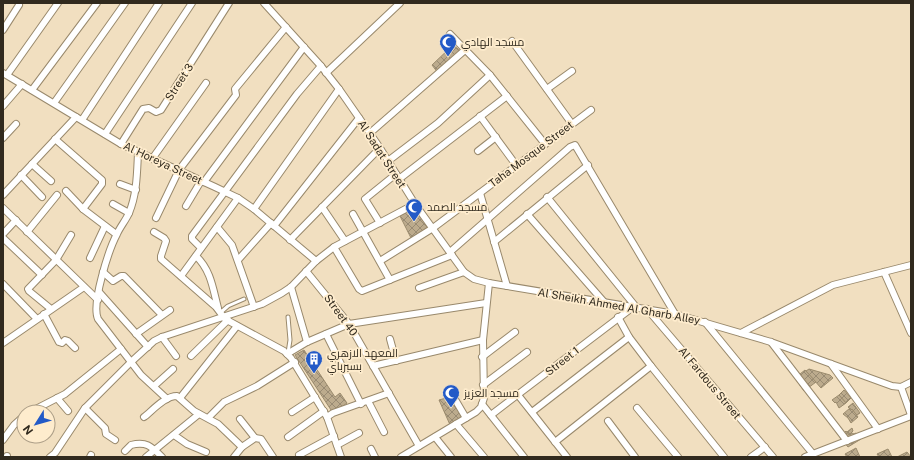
<svg xmlns="http://www.w3.org/2000/svg" width="914" height="460" font-family="'Public Sans',Cairo,sans-serif">
	<defs>
		<pattern id="building-cross-hatch" width="8" height="8" patternUnits="userSpaceOnUse"><rect width="8" height="8" fill="#bcab8d"/><path d="M0 0l8 8M0 8l8-8" fill="none" stroke="#998b73"/></pattern>
	</defs>
	<rect width="100%" height="100%" fill="#f1dfc0"/>
	<g fill="url(#building-cross-hatch)" stroke="#9b8b6d">
		<polygon points="453,45 462,52 438,73 432,65"/>
		<polygon points="414,208 430,227 412,240 400,216"/>
		<polygon points="304,350 335,397 340,393 347,403 333,413 295,355"/>
		<polygon points="809,369 830,375 833,378 821,388 806,371"/>
		<polygon points="805,370 816,382 804,391 795,378"/>
		<polygon points="844,390 851,398 846,403 839,395"/>
		<polygon points="839,395 846,403 839,408 836,402 835,403 832,400"/>
		<polygon points="453,396 464,417 451,427 439,400"/>
		<polygon points="853,403 860,413 857,415 848,407"/>
		<polygon points="850,408 851,410 852,409 858,417 851,423 848,418 843,414"/>
		<polygon points="852,428 853,431 849,435 847,432"/>
		<polygon points="846,431 849,435 852,433 854,434 856,433 861,439 848,447 840,437"/>
		<polygon points="856,448 860,457 847,457 845,454"/>
		<polygon points="888,449 892,457 879,457 877,454"/>
		<polygon points="907,452 911,457 897,457"/>
	</g>
	<g fill="none" stroke-linecap="round" stroke-linejoin="round">
		<g stroke="#99896c" stroke-width="5">
			<g id="lane">
				<polyline points="220,313 228,306 244,299"/>
				<polyline points="288,317 290,340 288,353"/>
			</g>
		</g>
		<g stroke="#99896c" stroke-width="8">
			<g id="street">
				<polyline points="264,3 321,66 339,89 380,148 415,204 464,272 474,279 489,283 675,314 771,342 892,386 901,387 911,382"/>
				<polyline points="3,30 19,5"/>
				<polyline points="450,34 490,75 545,144"/>
				<polyline points="512,41 572,124"/>
				<polyline points="3,73 121,144 215,187 238,198 254,209 316,261"/>
				<polyline points="326,73 400,3"/>
				<polyline points="7,75 58,3"/>
				<polyline points="547,89 572,71"/>
				<polyline points="32,90 97,3"/>
				<polyline points="54,103 125,3"/>
				<polyline points="3,106 22,84"/>
				<polyline points="480,116 516,165"/>
				<polyline points="82,120 159,3"/>
				<polyline points="370,133 465,50"/>
				<polyline points="105,134 192,3"/>
				<polyline points="3,138 16,124"/>
				<polyline points="55,139 102,180 102,184 83,209"/>
				<polyline points="121,144 143,109 149,108 156,112 161,110 229,3"/>
				<polyline points="478,151 496,137"/>
				<path d="M138,153C137,173 137,194 129,213C126,220 120,227 117,234C109,249 91,304 98,319L141,375L167,399"/>
				<polyline points="152,159 206,83"/>
				<polyline points="388,161 438,123 490,75"/>
				<polyline points="32,164 51,181"/>
				<polyline points="21,175 42,197"/>
				<polyline points="399,179 507,96"/>
				<polyline points="204,182 304,47"/>
				<polyline points="120,184 136,190"/>
				<polyline points="66,191 83,209 116,234"/>
				<polyline points="480,193 507,286"/>
				<polyline points="3,195 76,117"/>
				<polyline points="547,197 636,307"/>
				<polyline points="113,204 129,213"/>
				<polyline points="186,206 201,181"/>
				<polyline points="322,207 345,241"/>
				<polyline points="3,208 98,300"/>
				<polyline points="254,209 339,89"/>
				<polyline points="353,214 390,280"/>
				<polyline points="527,214 604,302"/>
				<polyline points="156,218 179,170 236,95 235,89 286,27"/>
				<polyline points="380,223 365,199 396,174"/>
				<polyline points="274,226 359,118"/>
				<polyline points="217,227 232,245 254,307"/>
				<polyline points="27,232 57,195"/>
				<polyline points="154,232 164,238 166,241 161,256 161,259 216,307 225,319 284,351 291,358 327,417 341,457"/>
				<polyline points="3,234 16,220"/>
				<polyline points="3,238 42,275"/>
				<polyline points="290,240 380,148"/>
				<polyline points="494,242 588,165"/>
				<polyline points="334,247 359,289 362,291 452,255"/>
				<polyline points="201,248 192,239 192,236 297,94 321,66"/>
				<polyline points="450,252 570,147 575,145 675,314"/>
				<path d="M196,256C211,270 213,289 218,308"/>
				<polyline points="90,258 105,226"/>
				<polyline points="238,260 271,223"/>
				<polyline points="380,261 433,228 591,110"/>
				<polyline points="306,271 349,324 419,446"/>
				<polyline points="103,272 113,281 121,276 124,276 162,315"/>
				<polyline points="884,272 911,333"/>
				<polyline points="181,276 238,198"/>
				<polyline points="3,284 37,319"/>
				<polyline points="291,287 307,342"/>
				<polyline points="419,288 464,272"/>
				<polyline points="99,292 148,347"/>
				<polyline points="51,309 29,291 28,289 56,260 71,235"/>
				<polyline points="647,309 773,457"/>
				<polyline points="44,314 59,342 62,343 65,340 68,341 75,348"/>
				<polyline points="618,317 629,337 651,366 724,457"/>
				<polyline points="705,322 813,454"/>
				<polyline points="741,333 833,285 911,265"/>
				<polyline points="136,334 170,310"/>
				<polyline points="326,334 361,404"/>
				<polyline points="162,337 176,356"/>
				<polyline points="390,339 396,361"/>
				<polyline points="771,342 847,441"/>
				<polyline points="3,343 84,287"/>
				<polyline points="287,354 307,342 349,324 486,303"/>
				<polyline points="191,356 228,320"/>
				<polyline points="482,357 515,332"/>
				<polyline points="831,364 878,429"/>
				<polyline points="373,366 483,340"/>
				<polyline points="483,385 527,352"/>
				<polyline points="154,386 173,369"/>
				<polyline points="901,387 911,415"/>
				<polyline points="518,395 567,457"/>
				<polyline points="453,396 466,418"/>
				<polyline points="57,398 68,411"/>
				<polyline points="180,398 237,326"/>
				<polyline points="368,401 384,432"/>
				<polyline points="482,404 524,457"/>
				<polyline points="85,408 105,428 106,434 115,440"/>
				<polyline points="637,408 678,457"/>
				<polyline points="30,412 65,394 121,349"/>
				<polyline points="292,412 315,397"/>
				<polyline points="532,412 629,337"/>
				<polyline points="491,415 633,307"/>
				<path d="M144,417C153,410 165,396 177,396L194,411L218,424L242,447"/>
				<polyline points="327,417 333,413 389,393"/>
				<polyline points="208,418 224,402 257,386 295,362"/>
				<polyline points="240,419 255,438 261,439 273,457"/>
				<polyline points="608,421 635,457"/>
				<polyline points="456,424 484,457"/>
				<polyline points="174,435 187,444 206,452"/>
				<polyline points="288,437 324,411"/>
				<polyline points="435,437 451,457"/>
				<polyline points="3,440 14,425 24,416"/>
				<polyline points="555,442 651,366"/>
				<polyline points="337,445 359,433"/>
				<polyline points="371,449 375,457"/>
				<path d="M125,451L131,445C146,441 151,446 162,457"/>
				<polyline points="299,455 334,436"/>
				<polyline points="7,457 7,456"/>
				<polyline points="50,457 55,453 85,408 131,362 154,341 162,337 262,304 282,293 291,287 316,261 334,247 415,204"/>
				<polyline points="90,457 91,455"/>
				<polyline points="146,457 199,414"/>
				<polyline points="234,457 242,447 255,438"/>
				<polyline points="401,457 476,412 481,407 484,398 483,340 489,283"/>
				<polyline points="751,457 765,447"/>
				<polyline points="805,457 911,416"/>
			</g>
		</g>
		<use href="#lane" stroke="#fff" stroke-width="3"/>
		<use href="#street" stroke="#fff" stroke-width="6"/>
	</g>
	<defs>
		<g id="mosque-pin" transform="scale(0.9)"><path d="M0 17L-7.5 6A9.5 9.5 0 1 1 7.5 6Z" fill="#235ac7" stroke="#feeccd"/><path d="M3.5-4.9A6 6 0 1 0 3.5 4.9A5 5 0 1 1 3.5-4.9Z" fill="#fff"/></g>
		<g id="building-pin" transform="scale(0.9)"><path d="M0 17L-7.5 6A9.5 9.5 0 1 1 7.5 6Z" fill="#235ac7" stroke="#feeccd"/><path d="M-4-6H4V6H1V3H-1V6H-4ZM-2.5-4.3h1.7v1.8h-1.7ZM.8-4.3h1.7v1.8H.8ZM-2.5-1h1.7V.8h-1.7ZM.8-1h1.7V.8H.8Z" fill="#fff"/></g>
	</defs>
	<g fill-rule="evenodd">
		<use href="#mosque-pin" x="448" y="42"/>
		<use href="#mosque-pin" x="414" y="207"/>
		<use href="#building-pin" x="314" y="359"/>
		<use href="#mosque-pin" x="451" y="393"/>
	</g>
	<g text-anchor="middle" stroke-width="3.5" stroke-linejoin="round" paint-order="stroke">
		<g font-size="11" fill="#312a1e" stroke="#feeccd" text-anchor="start">
			<text x="461" y="46">مسجد الهادي</text>
			<text x="427" y="211">مسجد الصمد</text>
			<text x="327" y="357">المعهد الازهري<tspan x="327" dy="13">بسبرباي</tspan></text>
			<text x="464" y="397">مسجد العزيز</text>
		</g>
		<g font-size="11" fill="#312a1e" stroke="#feeccd">
			<text transform="translate(179 82) rotate(-57)" y="4">Street 3</text>
			<text transform="translate(382 154) rotate(57)" y="4">Al Sadat Street</text>
			<text transform="translate(531 154) rotate(-37)" y="4">Taha Mosque Street</text>
			<text transform="translate(163 163) rotate(25)" y="4">Al Horeya Street</text>
			<text transform="translate(619 306) rotate(10)" y="4">Al Sheikh Ahmed Al Gharb Alley</text>
			<text transform="translate(341 315) rotate(54)" y="4">Street 40</text>
			<text transform="translate(562 361) rotate(-38)" y="4">Street 1</text>
			<text transform="translate(710 383) rotate(50)" y="4">Al Fardous Street</text>
		</g>
	</g>
	<rect width="914" height="460" fill="none" stroke="#312a1e" stroke-width="8"/>
	<g transform="translate(36 424) rotate(233)"><circle r="19" fill="#feeccd" stroke="#ac9e87"/>
	<path d="M0-3L7 15L0 10L-7 15Z" fill="#235ac7"/>
	<text y="-6" font-size="11" font-weight="bold" text-anchor="middle" fill="#312a1e">N</text>
	</g>
</svg>
